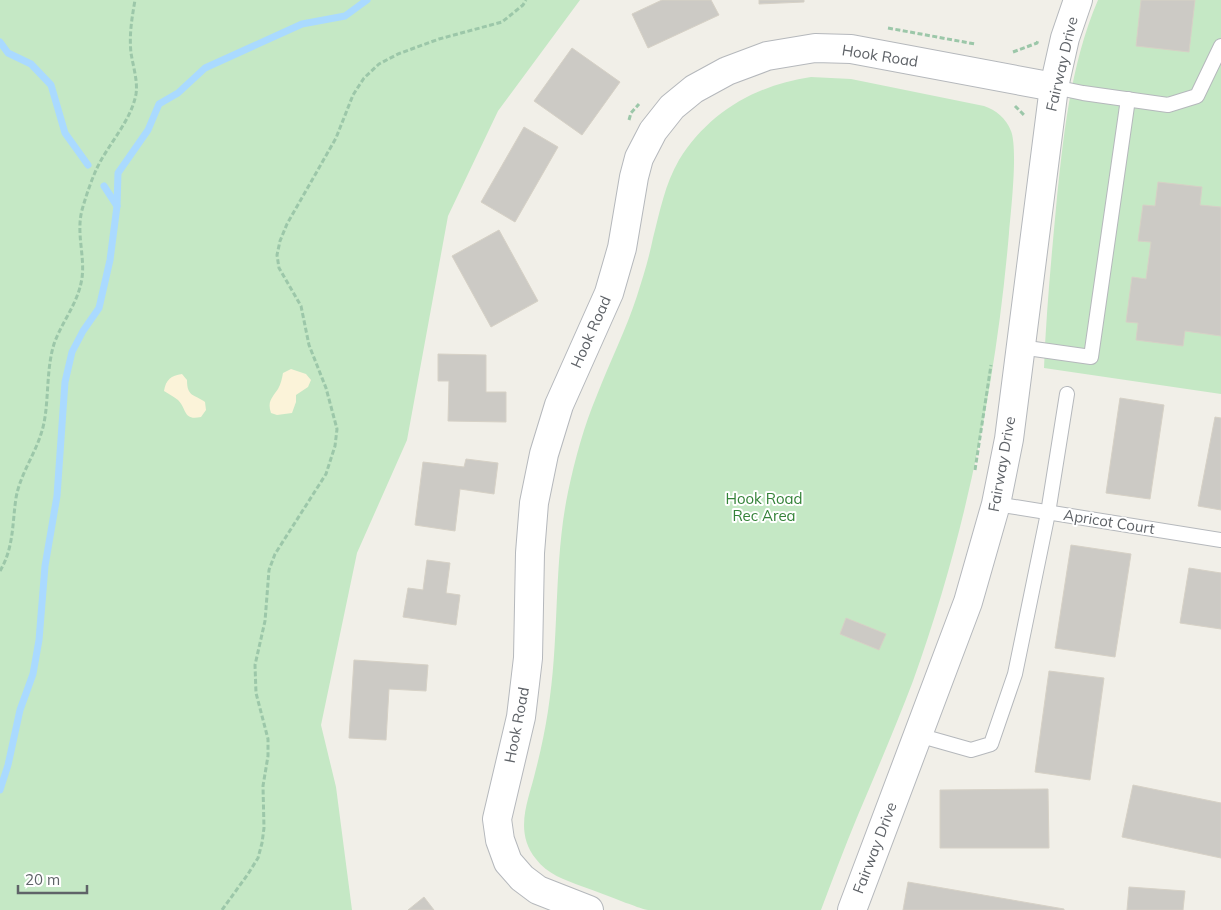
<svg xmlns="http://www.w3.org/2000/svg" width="1221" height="910" font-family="Mulish,sans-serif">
	<rect width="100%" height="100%" fill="#f1efe8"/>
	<g fill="#c5e8c5">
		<polygon points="0,0 580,0 498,111 448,216 407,440 357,553 321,725 336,787 352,910 0,910"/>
		<path d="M1098,0H1221V394L1044,368C1046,315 1051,262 1056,208C1063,139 1070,65 1098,0Z"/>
		<path d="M811,77L851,79L984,106C996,110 1006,118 1011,131C1018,149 1011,210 1009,233C996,385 965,537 913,681C896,726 877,770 858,815C845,846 833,878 821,910C781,910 741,910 702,910C684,910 666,910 648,910C641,909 633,905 626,903C611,897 596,891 581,886C565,880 547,874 536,859C513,830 529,800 536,769C541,750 545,730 548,711C560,638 553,564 568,492C575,459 584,426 597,395C610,361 626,330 637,296C643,277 649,258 653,238C660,211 665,184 679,160C709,112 756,85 811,77Z"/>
	</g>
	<g fill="#fbf3d9">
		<path d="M291,369L306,374L311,380L308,387L296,395V402L292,413L277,415L271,413C267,401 272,398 278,389C281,384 282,378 283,373Z"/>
		<path d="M182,374L187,380C187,397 194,394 205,402L206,410L201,417C183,421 187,409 178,400C174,397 169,394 164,391C166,379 171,376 182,374Z"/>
	</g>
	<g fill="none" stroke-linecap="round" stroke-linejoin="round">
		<g stroke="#aadaff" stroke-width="7">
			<polyline points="0,42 8,53 31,64 51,85 65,133 88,165"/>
			<polyline points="104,186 117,206"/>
			<polyline points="0,790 8,765 20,710 33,674 39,640 45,566 57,496 65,382 72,352 83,331 99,308 110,260 117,206 118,173 148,130 159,104 178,93 205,68 302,24 345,16 367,0"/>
		</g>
	</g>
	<g fill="#cccac5" stroke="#d6d1c6">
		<polygon points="662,0 711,0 719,15 648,48 632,14"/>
		<polygon points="759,0 804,0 804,2 759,4"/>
		<polygon points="1141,0 1195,0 1189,52 1136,46"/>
		<polygon points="572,48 620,82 582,135 534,101"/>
		<polygon points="524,127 558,147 515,222 481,202"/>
		<polygon points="1158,182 1202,187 1200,205 1221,207 1221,336 1185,331 1183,346 1136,340 1138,323 1126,322 1132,277 1146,279 1151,242 1138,241 1143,205 1155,206"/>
		<polygon points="499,230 538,301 491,327 452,256"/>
		<polygon points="438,354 486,355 486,392 506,392 506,422 448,421 449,381 438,381"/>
		<polygon points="1120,398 1164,405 1150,499 1106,493"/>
		<polygon points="1215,417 1221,418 1221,510 1198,506"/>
		<polygon points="466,459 498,463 494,494 460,489 455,531 415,525 423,462 464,467"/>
		<polygon points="1071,545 1131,554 1115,657 1055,648"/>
		<polygon points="427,560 450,563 446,593 460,595 456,625 403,617 408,588 423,590"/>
		<polygon points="1189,568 1221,573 1221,629 1180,623"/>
		<polygon points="846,618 886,634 879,650 840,634"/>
		<polygon points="354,660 428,665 426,691 389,689 386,740 349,738"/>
		<polygon points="1049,671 1104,678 1090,780 1035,772"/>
		<polygon points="1133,785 1221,803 1221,858 1122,837"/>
		<polygon points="1048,789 1049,848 940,848 940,790"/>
		<polygon points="908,882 1064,909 1064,910 903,910"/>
		<polygon points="1129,887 1185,891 1183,910 1127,910"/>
		<polygon points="424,897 434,910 408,910"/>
	</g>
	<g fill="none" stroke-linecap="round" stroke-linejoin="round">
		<g stroke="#b5b8bc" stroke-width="16">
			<g id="service">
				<polyline points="1054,87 1083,93 1168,105 1197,96 1221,46"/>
				<polyline points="1020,347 1091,357 1128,99"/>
				<polyline points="996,504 1221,540"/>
				<polyline points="918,735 971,750 991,744 1015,674 1048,513 1067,394"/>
			</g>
		</g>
		<g stroke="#b5b8bc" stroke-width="30">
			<polyline id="minor" points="589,910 538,890 522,878 508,862 500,840 497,819 521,717 528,658 530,553 534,503 544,454 559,405 609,293 622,248 634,177 639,158 653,131 672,107 694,89 727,71 767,56 815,48 851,49 1054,87"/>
		</g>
		<g stroke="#b5b8bc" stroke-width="30">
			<polyline id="tertiary" points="852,910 968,602 996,504 1009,439 1054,87 1065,38 1078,0"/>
		</g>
		<g stroke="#9cc7a9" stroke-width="3" stroke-dasharray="5 2.5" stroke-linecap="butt">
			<polyline points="888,28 975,44"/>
			<polyline points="1013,52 1037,43 1038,40"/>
			<polyline points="1015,106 1025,116"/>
			<polyline points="629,120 631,113 639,104"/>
			<polyline points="975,470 991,365"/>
			<path d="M0,571C14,547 12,525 16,498C20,475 34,456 41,434C50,408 45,373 54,344C62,321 78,304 82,278C85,256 76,233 82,210C86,196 91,181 97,168C109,143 131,121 136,94C138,81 133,66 131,53C129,34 132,18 135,0"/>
			<polyline points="222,910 248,874 258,858 262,843 264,828 263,786 268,756 268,739 256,693 255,665 265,621 269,570 275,554 326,474 335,446 337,429 326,388 309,345 301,306 279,268 277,255 280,241 287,224 336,138 353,95 364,78 379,64 398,54 439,39 502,22 523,5 526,0"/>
		</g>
		<use href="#service" stroke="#fff" stroke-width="14"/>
		<use href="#minor" stroke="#fff" stroke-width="28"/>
		<use href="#tertiary" stroke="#fff" stroke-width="28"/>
	</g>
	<g text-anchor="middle" stroke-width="4" stroke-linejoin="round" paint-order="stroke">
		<g font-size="15" fill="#5f6368" stroke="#fff">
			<text transform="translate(880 56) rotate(9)" y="5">Hook Road</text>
			<text transform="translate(1062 64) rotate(-77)" y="5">Fairway Drive</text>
			<text transform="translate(591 332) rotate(-66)" y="5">Hook Road</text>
			<text transform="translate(1002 464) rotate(-80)" y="5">Fairway Drive</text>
			<text transform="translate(1109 522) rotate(9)" y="5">Apricot Court</text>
			<text transform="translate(517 725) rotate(-79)" y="5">Hook Road</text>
			<text transform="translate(875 848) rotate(-69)" y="5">Fairway Drive</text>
		</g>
		<g font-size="15" fill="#348238" stroke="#fff">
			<text x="764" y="504">Hook Road<tspan x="764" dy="17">Rec Area</tspan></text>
		</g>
	</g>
	<path d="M18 885v8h69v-8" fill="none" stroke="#5f6368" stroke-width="2.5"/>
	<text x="25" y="885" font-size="15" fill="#5f6368" stroke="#ffffff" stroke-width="4" paint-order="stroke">20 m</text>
</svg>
